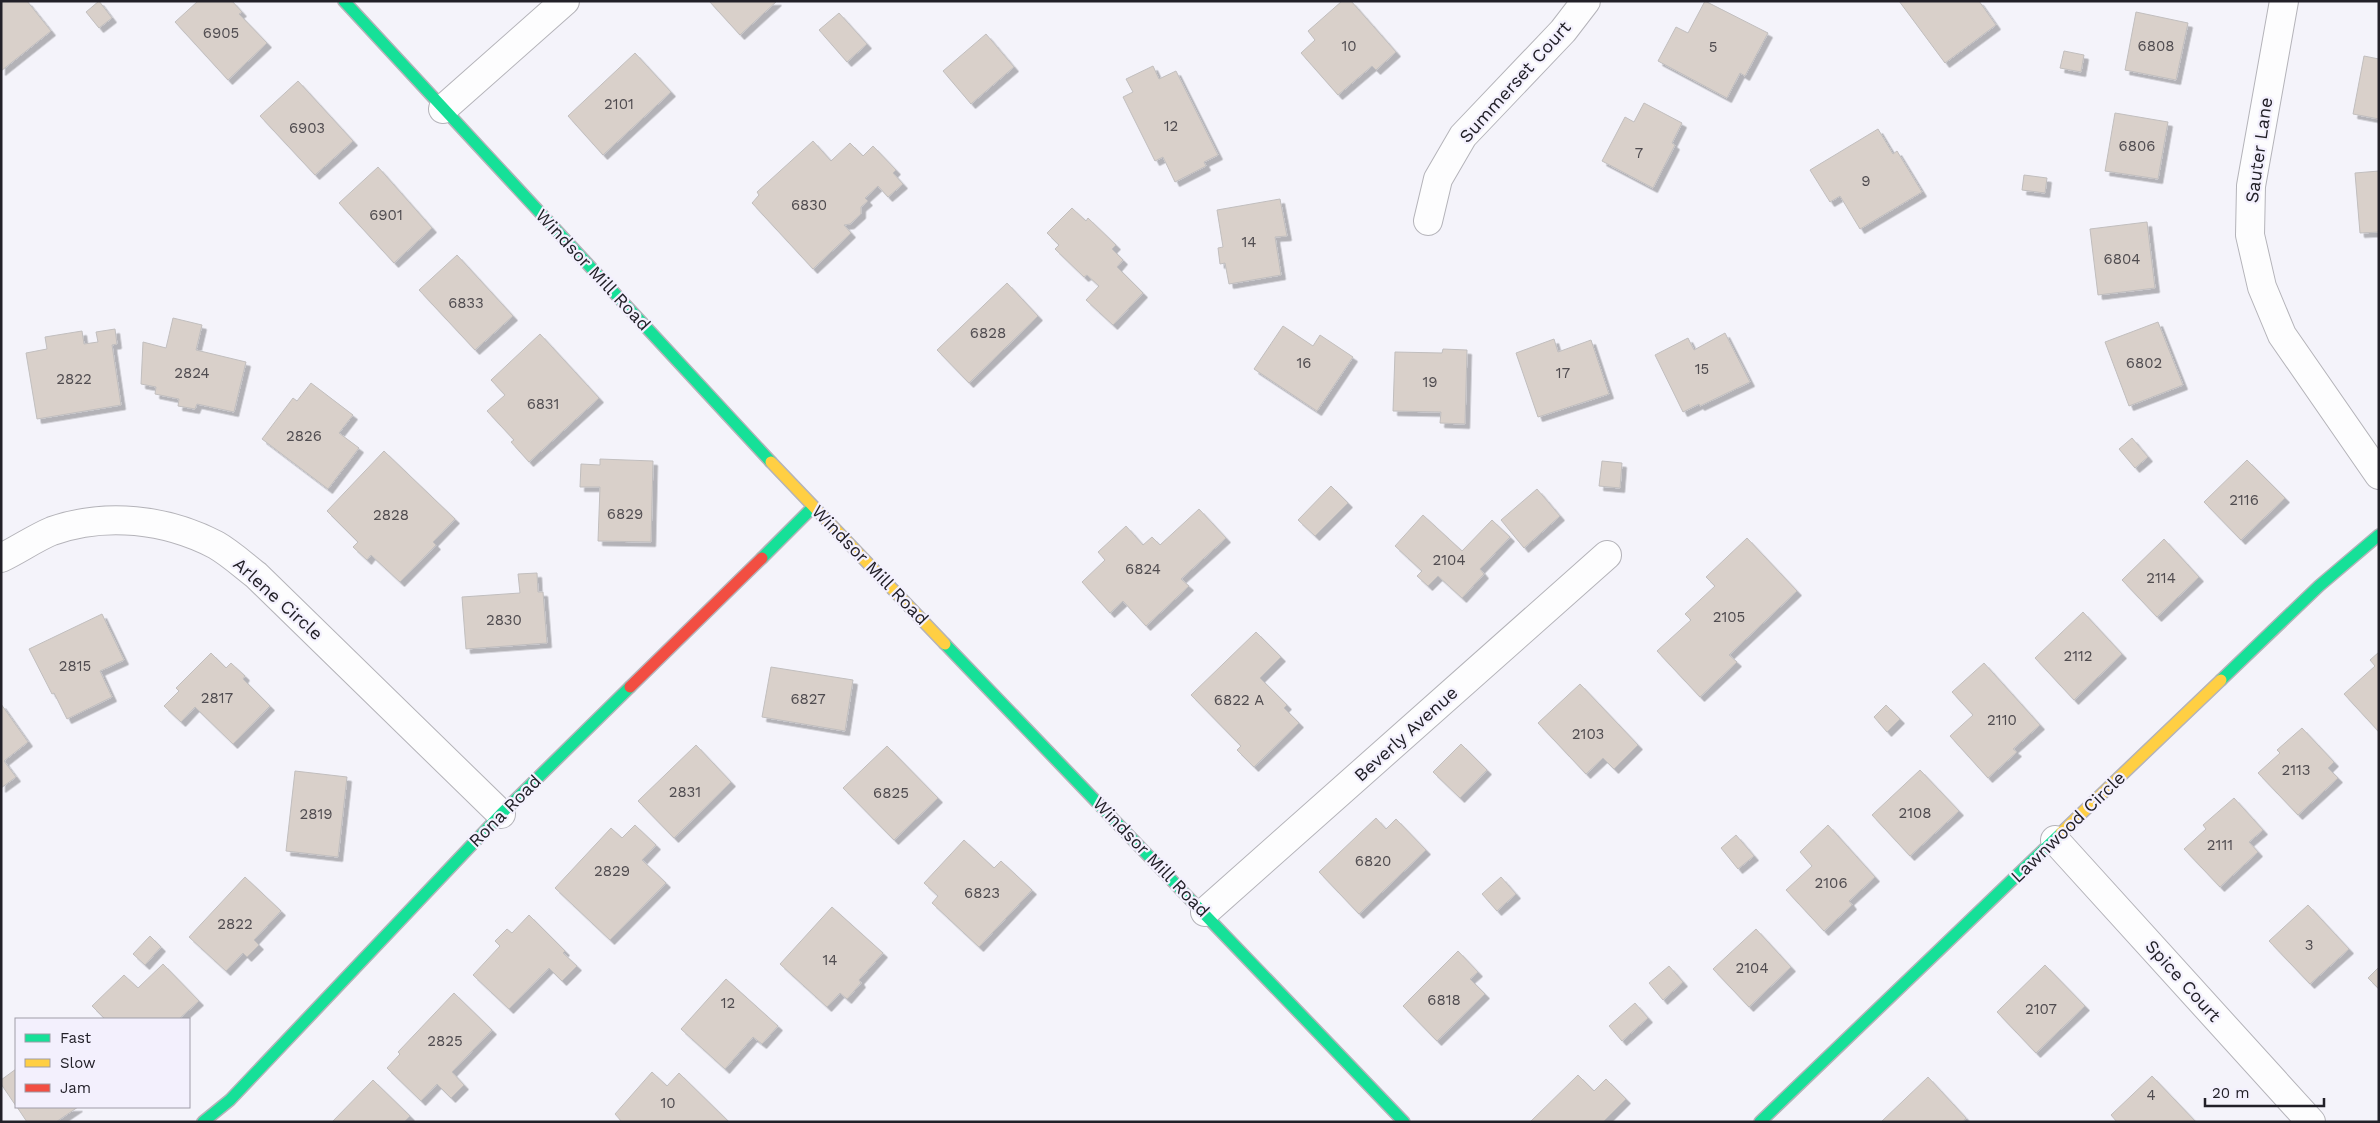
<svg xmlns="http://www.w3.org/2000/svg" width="2380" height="1123" font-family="'Work Sans',sans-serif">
	<defs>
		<filter id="shadow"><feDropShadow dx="4.5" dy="4.5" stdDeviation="0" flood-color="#0004"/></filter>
	</defs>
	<rect width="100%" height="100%" fill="#f4f3fa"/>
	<g fill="#d9d0ca" stroke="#c1bebe" filter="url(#shadow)">
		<polygon points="1,1 27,1 51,31 1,71"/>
		<polygon points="99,1 112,18 99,28 86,12"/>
		<polygon points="198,1 232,1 242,12 239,14 267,43 228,80 175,22"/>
		<polygon points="709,1 777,1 740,35"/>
		<polygon points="1342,1 1351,1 1396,52 1376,70 1372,66 1338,95 1301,53 1315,40 1308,31"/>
		<polygon points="1705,1 1768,33 1745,76 1740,73 1727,98 1658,61 1676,27 1688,33"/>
		<polygon points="1899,1 1979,1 1996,25 1945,63"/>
		<polygon points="2136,12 2188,23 2176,80 2125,70"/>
		<polygon points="839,13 867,44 847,62 819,30"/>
		<polygon points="986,34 1014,67 971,104 943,71"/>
		<polygon points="2064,51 2084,55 2081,72 2060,68"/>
		<polygon points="635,53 671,92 603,155 568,116"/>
		<polygon points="2364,56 2379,59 2379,119 2353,114"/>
		<polygon points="1153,66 1159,79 1176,71 1218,155 1204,162 1206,166 1175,182 1163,157 1155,161 1123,97 1133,92 1126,79"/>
		<polygon points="298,81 353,141 315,175 260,116"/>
		<polygon points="1644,103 1682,123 1672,143 1675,145 1653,188 1602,161 1625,117 1634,122"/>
		<polygon points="2115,113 2168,122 2158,179 2105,171"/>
		<polygon points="1878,129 1893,154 1897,151 1922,192 1860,229 1840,196 1830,202 1810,170"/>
		<polygon points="813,141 831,161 850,143 863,156 873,146 896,170 893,173 903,184 888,197 878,186 865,198 868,201 861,207 861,214 850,224 844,225 851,233 813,269 752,203 759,195 757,192"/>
		<polygon points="378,167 432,228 394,263 339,203"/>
		<polygon points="2379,171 2379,232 2360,233 2355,173"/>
		<polygon points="2024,175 2047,178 2045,193 2022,190"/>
		<polygon points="1280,199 1287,236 1275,237 1281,275 1229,284 1225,263 1220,264 1218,248 1223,247 1217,210"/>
		<polygon points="1072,208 1086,221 1088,218 1116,245 1112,249 1123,260 1117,267 1143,293 1113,325 1086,300 1099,286 1087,275 1084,277 1055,249 1059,245 1047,233"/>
		<polygon points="2147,222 2155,288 2098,295 2090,229"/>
		<polygon points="457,255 513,316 475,350 419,290"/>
		<polygon points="1007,283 1038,316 969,383 937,350"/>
		<polygon points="173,318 202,325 196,350 246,362 234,412 197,404 195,409 178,406 179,399 155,394 156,387 141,384 143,342 166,348"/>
		<polygon points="2158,322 2183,385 2129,406 2105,342"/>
		<polygon points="1283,326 1313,346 1320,335 1353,357 1317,411 1254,369"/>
		<polygon points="115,329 117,344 112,345 121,405 37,419 26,353 47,349 45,337 82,331 84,344 98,342 96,332"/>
		<polygon points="1725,333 1750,382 1700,406 1699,404 1683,412 1655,355 1688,338 1694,350"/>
		<polygon points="540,334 599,398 529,462 511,442 514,440 487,411 505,395 491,380"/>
		<polygon points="1554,339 1558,352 1591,340 1609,394 1538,417 1516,353"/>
		<polygon points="1443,349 1467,350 1465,424 1440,423 1441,412 1393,411 1395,352 1442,353"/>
		<polygon points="311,383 353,415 339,433 359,448 328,489 262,439 293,398 297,401"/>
		<polygon points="2132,438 2148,457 2135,468 2119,449"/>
		<polygon points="384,451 455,519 433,542 436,545 400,582 371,555 367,560 353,547 358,542 327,511"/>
		<polygon points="600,459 653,461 651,542 598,541 600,487 580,487 581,464 600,465"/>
		<polygon points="2247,460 2285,498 2241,540 2204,502"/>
		<polygon points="1602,461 1622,463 1620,488 1599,486"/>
		<polygon points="1331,486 1348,503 1315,536 1298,520"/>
		<polygon points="1537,489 1560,516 1524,548 1501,520"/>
		<polygon points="1199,509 1226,538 1181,579 1189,586 1146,626 1123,601 1110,613 1082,582 1105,560 1098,552 1126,526 1143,545 1152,537 1160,545"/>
		<polygon points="1423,515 1462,551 1492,520 1510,537 1480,569 1484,574 1462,598 1438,576 1428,586 1417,576 1422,571 1395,546"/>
		<polygon points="1747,538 1797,591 1729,655 1737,662 1700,697 1657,651 1691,620 1685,614 1715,586 1706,577"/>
		<polygon points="2164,539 2199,577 2157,617 2122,580"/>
		<polygon points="537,573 538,592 543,592 547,643 466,649 462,597 520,593 518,574"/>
		<polygon points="2083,612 2122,654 2074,700 2035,658"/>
		<polygon points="102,614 124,660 100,671 112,697 67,719 54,693 52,694 29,649"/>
		<polygon points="1256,632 1281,657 1260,678 1287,705 1284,708 1299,723 1254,767 1237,750 1241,746 1191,695"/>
		<polygon points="2379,652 2379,732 2344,694 2375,666 2370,660"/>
		<polygon points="211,653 226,668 231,663 245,676 243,679 270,706 233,744 195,707 181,722 164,706 179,691 176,688"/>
		<polygon points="1984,663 2040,725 2013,749 2017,752 1988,778 1950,736 1973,715 1952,692"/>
		<polygon points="771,667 853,680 845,731 762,717"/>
		<polygon points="1580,684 1638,745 1614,769 1603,758 1586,774 1538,723"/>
		<polygon points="1,704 28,742 4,761 16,777 1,788"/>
		<polygon points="1886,705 1900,719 1887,732 1874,717"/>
		<polygon points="2302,728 2334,762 2328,768 2338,778 2298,815 2258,773 2280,753 2277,750"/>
		<polygon points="1461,744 1487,770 1460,798 1433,772"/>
		<polygon points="696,745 731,782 674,838 638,801"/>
		<polygon points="887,746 938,798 894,840 843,788"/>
		<polygon points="1920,770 1959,811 1910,856 1872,815"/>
		<polygon points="295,771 347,777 338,857 286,851"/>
		<polygon points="2234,798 2263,830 2249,842 2258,852 2220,887 2184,849 2206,829 2203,825"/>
		<polygon points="1376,818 1386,829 1396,819 1426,850 1359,914 1319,872"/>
		<polygon points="635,825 656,845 642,860 666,883 610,940 555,888 611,828 622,838"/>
		<polygon points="1828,825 1875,877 1849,901 1852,905 1824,931 1786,890 1812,866 1800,852"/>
		<polygon points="1736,835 1754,856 1738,869 1721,848"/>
		<polygon points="964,840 994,868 1001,861 1032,890 979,947 932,903 938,896 924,883"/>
		<polygon points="245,877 281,911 254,940 259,945 247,957 243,953 226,971 189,937"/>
		<polygon points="1501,877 1516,894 1497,911 1482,894"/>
		<polygon points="2308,905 2349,949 2310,984 2269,941"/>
		<polygon points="832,907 883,953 859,980 861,983 847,999 840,993 827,1007 780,964"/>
		<polygon points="529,915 565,951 563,953 577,966 562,981 549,968 509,1009 473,975 500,946 495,941 507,929 512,933"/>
		<polygon points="1756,929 1791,967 1749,1007 1713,969"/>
		<polygon points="150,936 161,947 145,965 133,954"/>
		<polygon points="1458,951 1478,972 1470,979 1485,994 1437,1041 1403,1006"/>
		<polygon points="163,964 199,1001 179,1019 105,1019 92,1006 124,975 138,988"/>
		<polygon points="2045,965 2085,1006 2036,1053 1997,1012"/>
		<polygon points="1669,966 1683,982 1663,1000 1649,983"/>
		<polygon points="2379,967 2379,989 2368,978"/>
		<polygon points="726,979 778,1026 762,1044 753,1037 725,1069 681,1029"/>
		<polygon points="454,993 492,1030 452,1072 464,1085 451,1098 437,1084 421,1101 387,1068 400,1054 398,1052"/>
		<polygon points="1635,1003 1648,1018 1622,1041 1609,1026"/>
		<polygon points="16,1069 16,1106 1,1084 1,1080"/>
		<polygon points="652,1072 667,1086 679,1073 729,1122 622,1122 615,1114"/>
		<polygon points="1578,1075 1594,1091 1606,1079 1626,1099 1603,1122 1530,1122"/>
		<polygon points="2152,1076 2196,1122 2117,1122 2111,1115"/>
		<polygon points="1928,1077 1966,1118 1963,1122 1881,1122"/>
		<polygon points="373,1080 410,1116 404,1122 332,1122"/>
		<polygon points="17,1107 78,1107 56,1122 27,1122"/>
	</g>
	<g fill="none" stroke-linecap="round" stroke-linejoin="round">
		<g stroke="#b4b3b9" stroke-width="30">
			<g id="street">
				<polyline points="2284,1 2251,186 2250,235 2262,287 2282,335 2379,475"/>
				<polyline points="443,109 565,1"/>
				<polyline points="1428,221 1438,179 1463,136 1563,31 1586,1"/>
				<path d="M1,558C18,550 35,538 52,531C106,512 166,519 216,545C230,553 243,565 256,575L501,814"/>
				<polyline points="2055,840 2311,1122"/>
				<polyline points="1205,912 1607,555"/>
			</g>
		</g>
		<g stroke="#b4b3b9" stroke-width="14">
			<g id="fast">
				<polyline points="344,1 771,462"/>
				<polyline points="762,558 813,507"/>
				<polyline points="945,644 1404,1122"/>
				<polyline points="2221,680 2319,586 2379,535"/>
				<polyline points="203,1122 230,1100 501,814 630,687"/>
				<polyline points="1760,1122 2061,833"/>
			</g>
		</g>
		<g stroke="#b4b3b9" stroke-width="14">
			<g id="slow">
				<polyline points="771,462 945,644"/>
				<polyline points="2061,833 2221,680"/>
			</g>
		</g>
		<g stroke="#b4b3b9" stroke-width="14">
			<polyline id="jam" points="630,687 762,558"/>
		</g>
		<use href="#street" stroke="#fdfdfe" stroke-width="28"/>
		<use href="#fast" stroke="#16e098" stroke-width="11"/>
		<use href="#slow" stroke="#ffcf43" stroke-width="11"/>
		<use href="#jam" stroke="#f24e42" stroke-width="11"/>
	</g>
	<g text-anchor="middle" stroke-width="4.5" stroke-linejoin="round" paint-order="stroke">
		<g font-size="15" fill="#504c50">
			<text x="221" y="38">6905</text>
			<text x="1349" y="51">10</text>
			<text x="2156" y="51">6808</text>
			<text x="1713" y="52">5</text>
			<text x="619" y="109">2101</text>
			<text x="1171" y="131">12</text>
			<text x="307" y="133">6903</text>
			<text x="2137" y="151">6806</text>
			<text x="1639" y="158">7</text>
			<text x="1866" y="186">9</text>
			<text x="809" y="210">6830</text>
			<text x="386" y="220">6901</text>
			<text x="1249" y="247">14</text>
			<text x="2122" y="264">6804</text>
			<text x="466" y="308">6833</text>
			<text x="988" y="338">6828</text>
			<text x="1304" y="368">16</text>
			<text x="2144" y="368">6802</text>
			<text x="1702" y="374">15</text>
			<text x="192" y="378">2824</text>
			<text x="1563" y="378">17</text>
			<text x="74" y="384">2822</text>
			<text x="1430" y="387">19</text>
			<text x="543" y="409">6831</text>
			<text x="304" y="441">2826</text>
			<text x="2244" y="505">2116</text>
			<text x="625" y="519">6829</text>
			<text x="391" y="520">2828</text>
			<text x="1449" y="565">2104</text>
			<text x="1143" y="574">6824</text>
			<text x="2161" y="583">2114</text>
			<text x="1729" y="622">2105</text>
			<text x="504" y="625">2830</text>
			<text x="2078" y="661">2112</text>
			<text x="75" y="671">2815</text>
			<text x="217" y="703">2817</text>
			<text x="808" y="704">6827</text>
			<text x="1239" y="705">6822 A</text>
			<text x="2002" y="725">2110</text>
			<text x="1588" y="739">2103</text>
			<text x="2296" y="775">2113</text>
			<text x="685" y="797">2831</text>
			<text x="891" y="798">6825</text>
			<text x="1915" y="818">2108</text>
			<text x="316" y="819">2819</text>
			<text x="2220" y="850">2111</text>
			<text x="1373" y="866">6820</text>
			<text x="612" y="876">2829</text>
			<text x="1831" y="888">2106</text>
			<text x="982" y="898">6823</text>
			<text x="235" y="929">2822</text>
			<text x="2309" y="950">3</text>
			<text x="830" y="965">14</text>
			<text x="1752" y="973">2104</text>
			<text x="1444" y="1005">6818</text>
			<text x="728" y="1008">12</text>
			<text x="2041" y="1014">2107</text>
			<text x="445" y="1046">2825</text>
			<text x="2151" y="1100">4</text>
			<text x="668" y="1108">10</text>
		</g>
		<g font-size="18" fill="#222028" stroke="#f3f0fd">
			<text transform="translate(1515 82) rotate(-48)" y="6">Summerset Court</text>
			<text transform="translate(2259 150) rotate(-82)" y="6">Sauter Lane</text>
			<text transform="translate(593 270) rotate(47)" y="6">Windsor Mill Road</text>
			<text transform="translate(870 565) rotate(46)" y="6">Windsor Mill Road</text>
			<text transform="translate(278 599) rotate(42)" y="6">Arlene Circle</text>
			<text transform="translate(1406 734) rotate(-42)" y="6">Beverly Avenue</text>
			<text transform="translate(505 811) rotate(-45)" y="6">Rona Road</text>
			<text transform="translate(2068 827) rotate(-44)" y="6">Lawnwood Circle</text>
			<text transform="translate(1151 857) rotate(46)" y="6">Windsor Mill Road</text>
			<text transform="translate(2183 981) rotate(48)" y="6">Spice Court</text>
		</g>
	</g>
	<rect width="2380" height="1123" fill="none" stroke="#222028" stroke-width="5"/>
	<rect x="15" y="1018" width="175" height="90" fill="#f3f0fd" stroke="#9f9da8"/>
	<rect x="25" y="1034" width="25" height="8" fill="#16e098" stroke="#9f9da8"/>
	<text x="60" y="1043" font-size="15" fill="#222028">Fast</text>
	<rect x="25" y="1059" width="25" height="8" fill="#ffcf43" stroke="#9f9da8"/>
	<text x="60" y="1068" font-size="15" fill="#222028">Slow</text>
	<rect x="25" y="1084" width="25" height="8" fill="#f24e42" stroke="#9f9da8"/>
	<text x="60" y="1093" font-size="15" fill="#222028">Jam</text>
	<path d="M2205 1098v8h119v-8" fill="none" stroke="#222028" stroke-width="2.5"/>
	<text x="2212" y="1098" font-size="15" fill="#222028" stroke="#f3f0fd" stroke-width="4" paint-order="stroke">20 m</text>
</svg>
